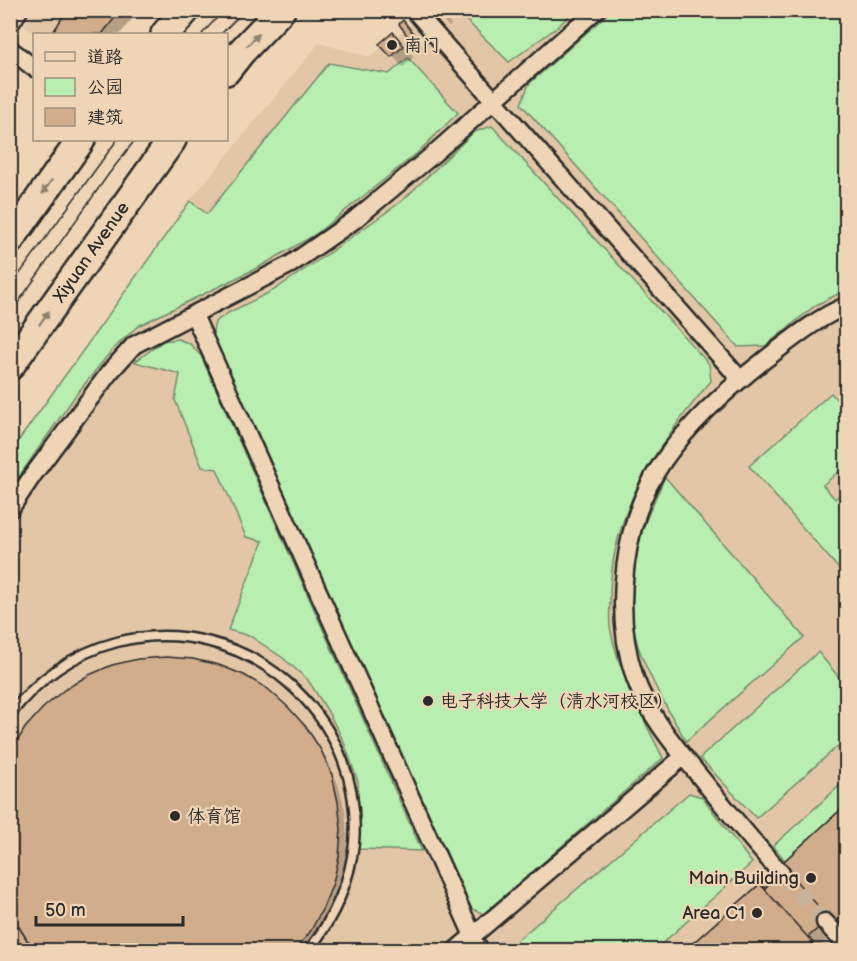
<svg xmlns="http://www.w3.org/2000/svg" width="857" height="961" font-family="'Balsamiq Sans','LXGW WenKai TC',sans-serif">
	<rect width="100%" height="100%" fill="#efd5b6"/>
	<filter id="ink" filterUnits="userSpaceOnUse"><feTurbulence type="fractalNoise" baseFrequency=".0167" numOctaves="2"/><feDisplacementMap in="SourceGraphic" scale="12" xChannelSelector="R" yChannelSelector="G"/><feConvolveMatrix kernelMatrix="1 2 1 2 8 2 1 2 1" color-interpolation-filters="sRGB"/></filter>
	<g filter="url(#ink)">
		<g fill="#e2c6a6">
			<polygon points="34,11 138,11 120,34 35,34 24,26"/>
			<polygon points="428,11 846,11 846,950 11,950 11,451 190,201 319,43 370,57"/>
		</g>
		<g fill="#b8eeaf" stroke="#728c6d" stroke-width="1.5">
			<polygon points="470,11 470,10 574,11 556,28 509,62 463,17"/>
			<polygon points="611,11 846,11 846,290 816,305 765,346 738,347 521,104 529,84"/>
			<polygon points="408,58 458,113 416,154 316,234 261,266 138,326 112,350 75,396 11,488 11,451 190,201 207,214 329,63 389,74"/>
			<path d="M492,126L709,364L711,381C658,444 612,509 610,595C610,605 609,617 610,627C619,674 642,716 663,758L484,914L472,909L212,336L215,322L228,313L274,290L329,253L402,201L474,132Z"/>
			<polygon points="178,339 190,344 201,356 422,851 359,849 358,782 344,742 327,710 308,680 283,658 250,636 228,630 263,541 246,537 217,469 202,467 175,400 180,374 135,362 163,341"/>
			<polygon points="831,393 846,410 846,481 838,472 823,485 835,499 840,495 846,502 846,562 839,569 749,466"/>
			<path d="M665,477L804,637L686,741C668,710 650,680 638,646C628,615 633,564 642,532C648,513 657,495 665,477Z"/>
			<polygon points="818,652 846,686 846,739 756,818 700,758"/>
			<polygon points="846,780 846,806 785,860 773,846"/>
			<polygon points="689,793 702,797 752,863 655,950 506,950"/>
		</g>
		<g fill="#0003">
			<polygon points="69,10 139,10 120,34 54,34"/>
			<polygon points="434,10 440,10 451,25 449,27"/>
			<polygon points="403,22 425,48 423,50 401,24"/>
			<polygon points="393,34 414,57 403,67 381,44"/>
			<polygon points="10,140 16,146 10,154"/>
			<polygon points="295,716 313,736 327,759 338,784 345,810 347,837 345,864 340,891 330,916 307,950 10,950 12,752"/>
			<polygon points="846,808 846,934 841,928 818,948 820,950 687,950 760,886 769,895 788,869 783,864"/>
		</g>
		<g fill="#d1ad8b" stroke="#2b2b2b" stroke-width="1.5">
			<polygon points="67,10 121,10 102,34 52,34"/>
			<polygon points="403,20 416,37 411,41 399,24"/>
			<polygon points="393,32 404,46 391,57 379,44"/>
			<polygon points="166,657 193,659 219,665 244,675 268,689 288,707 306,727 321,750 332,775 338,802 341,829 339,857 333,883 323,908 310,932 295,950 36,950 27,940 10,913 11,752 25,728 43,708 64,690 87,676 112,665 138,659"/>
			<polygon points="846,805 846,913 834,924 825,922 808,937 813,943 804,950 685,950 760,884 765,888 781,873 781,864"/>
			<polygon points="846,805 846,913 834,924 781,864"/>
			<polygon points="760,884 813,943 804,950 685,950"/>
			<polygon points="10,913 27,940 36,950 10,950"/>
		</g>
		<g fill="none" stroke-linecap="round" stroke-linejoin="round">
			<polyline stroke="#c8b39a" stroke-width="16" stroke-dasharray="16 8" stroke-linecap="butt" points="781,873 825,922"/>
			<g stroke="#2b2b2b" stroke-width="13">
				<g id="lane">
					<polyline points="10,32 24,10"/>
					<path d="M10,715C37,679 74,653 117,642C243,610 365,713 354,843C350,883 333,919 309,950"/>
					<polyline points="473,936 486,950"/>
				</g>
			</g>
			<g stroke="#2b2b2b" stroke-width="21">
				<g id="street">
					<polyline points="414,10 740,379"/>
					<polyline points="10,49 34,68"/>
					<polyline points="194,315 473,936"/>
					<polyline points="10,509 33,475 109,373 134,345 291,264 353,221 429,158 596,10"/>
					<path d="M781,873C755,844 730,814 705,783C680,752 648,716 635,678C612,611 623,518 664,460C690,422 731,386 767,358C792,339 817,318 846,306"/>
					<polyline points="825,922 846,945"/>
					<polyline points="456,950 683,757"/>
				</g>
			</g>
			<g stroke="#2b2b2b" stroke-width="32">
				<g id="primary">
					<polyline points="165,34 186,10"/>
					<polyline points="226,71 241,52 281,10"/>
					<polyline points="10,240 81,140"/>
					<polyline points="10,366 172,140"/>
				</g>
			</g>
			<use href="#lane" stroke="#efd5b6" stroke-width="8"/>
			<use href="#street" stroke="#efd5b6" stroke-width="16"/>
			<use href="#primary" stroke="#efd5b6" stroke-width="27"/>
			<g stroke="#2b2b2b" stroke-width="1.5">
				<polyline points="202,34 224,10"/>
				<polyline points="221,34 245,10"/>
				<polyline points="10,287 117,140"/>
				<polyline points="10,314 108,175 135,140"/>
			</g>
		</g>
		<defs><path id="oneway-solid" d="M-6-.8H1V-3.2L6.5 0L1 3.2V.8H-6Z" transform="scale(1.5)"/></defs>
		<g fill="#8d8070">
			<use href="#oneway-solid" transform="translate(253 40) rotate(-46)"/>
			<use href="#oneway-solid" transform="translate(47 187) rotate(125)"/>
			<use href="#oneway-solid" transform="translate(44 318) rotate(-55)"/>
		</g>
	</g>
	<g fill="#2b2b2b" stroke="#efd5b6" stroke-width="2">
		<circle cx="392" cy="45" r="6"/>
		<circle cx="428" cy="701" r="6"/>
		<circle cx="175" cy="816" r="6"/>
		<circle cx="811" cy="878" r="6"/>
		<circle cx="757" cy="913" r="6"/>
	</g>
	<g text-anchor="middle" stroke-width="4.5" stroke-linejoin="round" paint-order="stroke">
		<g font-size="18" fill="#2b2b2b" stroke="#efd5b6" text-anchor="start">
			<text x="404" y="51">南门</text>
			<text x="440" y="707">电子科技大学（清水河校区）</text>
			<text x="187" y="822">体育馆</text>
			<text x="799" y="884" text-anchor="end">Main Building</text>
			<text x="745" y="919" text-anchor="end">Area C1</text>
		</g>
		<g font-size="18" fill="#2b2b2b" stroke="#efd5b6">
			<text transform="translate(91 252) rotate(-55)" y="6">Xiyuan Avenue</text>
		</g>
	</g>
	<rect width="857" height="961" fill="none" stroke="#efd5b6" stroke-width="36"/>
	<rect x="18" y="18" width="821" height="925" fill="none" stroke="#2b2b2b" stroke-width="2" filter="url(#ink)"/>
	<rect x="33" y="33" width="195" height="108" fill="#efd5b6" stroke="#a1917e" stroke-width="1.5"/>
	<rect x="45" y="52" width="30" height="9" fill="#efd5b6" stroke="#a1917e" stroke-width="1.5"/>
	<text x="87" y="63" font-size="18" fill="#2b2b2b">道路</text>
	<rect x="45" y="78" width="30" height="18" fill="#b8eeaf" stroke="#a1917e" stroke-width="1.5"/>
	<text x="87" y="93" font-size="18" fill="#2b2b2b">公园</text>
	<rect x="45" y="108" width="30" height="18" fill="#d1ad8b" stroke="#a1917e" stroke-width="1.5"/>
	<text x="87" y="123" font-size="18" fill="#2b2b2b">建筑</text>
	<path d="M36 916v9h147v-9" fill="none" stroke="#2b2b2b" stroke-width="3"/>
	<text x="45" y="916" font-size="18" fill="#2b2b2b" stroke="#efd5b6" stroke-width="4.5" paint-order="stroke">50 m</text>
</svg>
